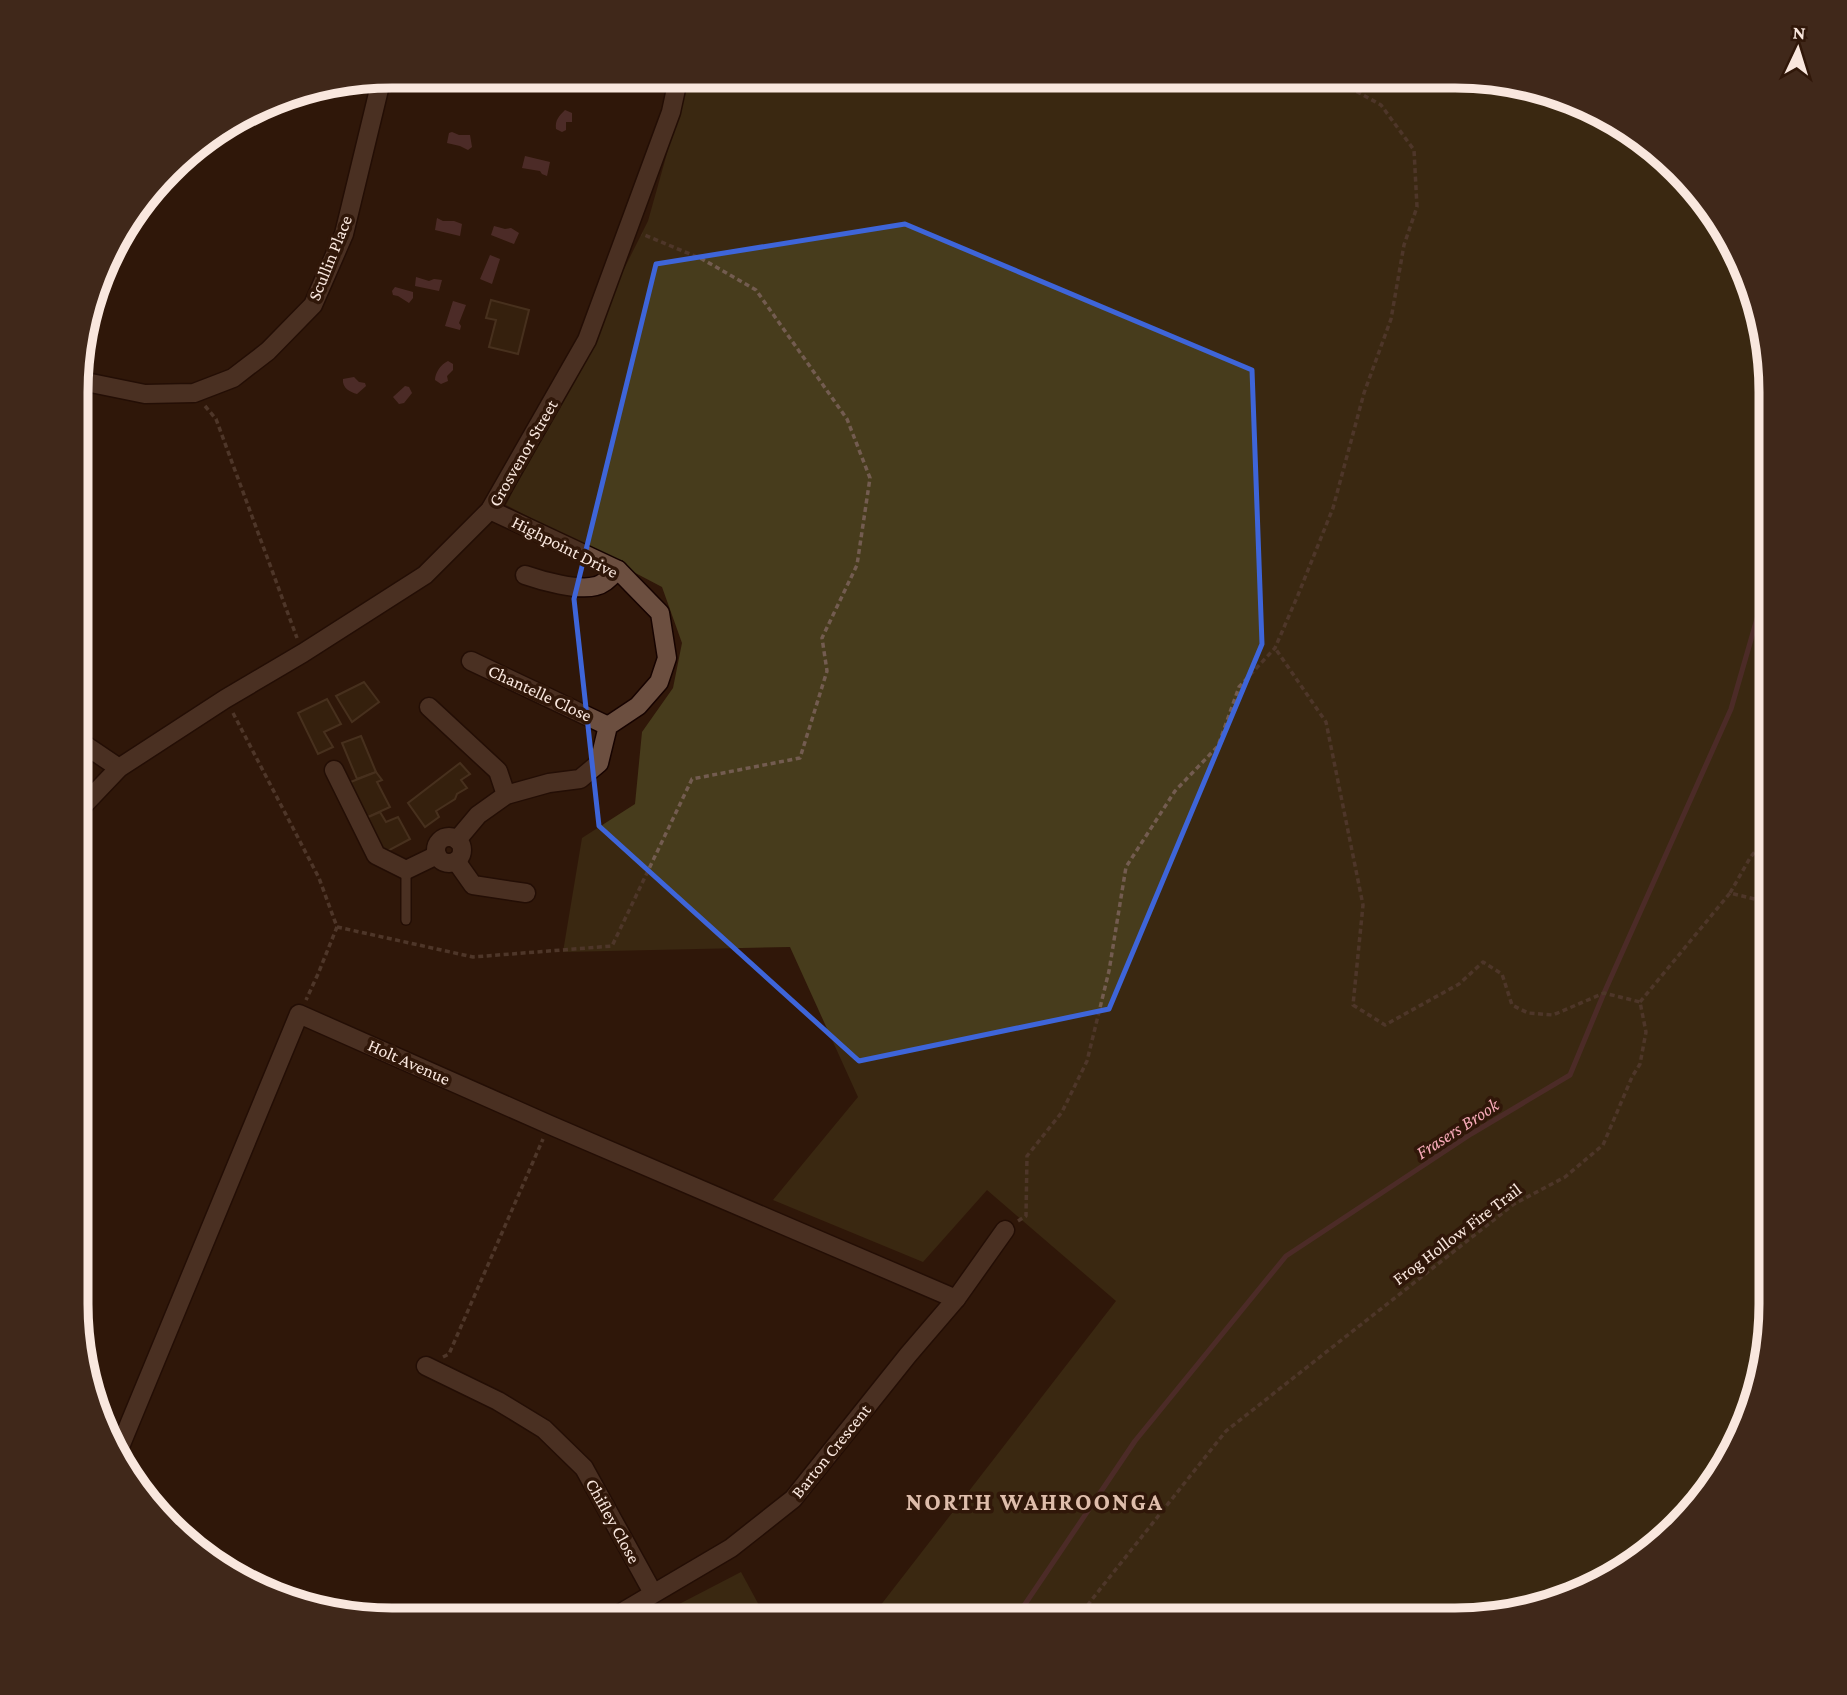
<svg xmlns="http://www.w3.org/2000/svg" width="1847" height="1695" font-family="'Crimson Pro',serif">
	<rect width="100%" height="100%" fill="#301709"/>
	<g fill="#473c1c">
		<polygon points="689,75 1477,76 1596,108 1694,183 1748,271 1771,370 1772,1304 1739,1443 1664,1542 1576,1596 1476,1619 870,1619 1116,1301 987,1190 923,1262 773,1200 858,1097 790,947 563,952 582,838 635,804 642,732 673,688 682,643 662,587 506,505 648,221"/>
		<polygon points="741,1572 767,1620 662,1620 660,1614"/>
	</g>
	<g fill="#70444d">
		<path d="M565,110L572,113V122H566V130L562,132L556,129C555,120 559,116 565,110Z"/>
		<polygon points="452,132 459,135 470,135 472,147 468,150 460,146 447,143 449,133"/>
		<polygon points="525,156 550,162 547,176 542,174 540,171 522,168"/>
		<polygon points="437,218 443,221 454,221 462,224 460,236 435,230"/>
		<polygon points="494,226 505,229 511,228 519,233 514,244 491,235"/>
		<polygon points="490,255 500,259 492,284 480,279"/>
		<polygon points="416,277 429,281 434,279 442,280 439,291 415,286"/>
		<polygon points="395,287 413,292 413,298 409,303 398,296 393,295 392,291"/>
		<polygon points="453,301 466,305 459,323 461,326 460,330 445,326"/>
		<path d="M448,361L453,364V370L447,376L448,381L441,384L435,380C435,373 441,364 448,361Z"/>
		<path d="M354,377L359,382L365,383L366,386L357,394C350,392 342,388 343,379Z"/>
		<polygon points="405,386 409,387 412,393 404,403 399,404 393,397"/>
	</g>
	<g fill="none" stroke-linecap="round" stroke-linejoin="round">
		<polyline stroke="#70444d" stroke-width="5" points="1015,1619 1135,1441 1286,1256 1471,1134 1570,1075 1604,993 1731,709 1771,570"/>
	</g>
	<g fill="#3d2a13" stroke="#644f37" stroke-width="2">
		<polygon points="491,300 529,310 518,354 489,347 496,320 486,318"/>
		<polygon points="364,682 379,702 352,722 336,696"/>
		<polygon points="327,699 341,724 324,732 333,747 318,754 298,713"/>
		<polygon points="361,736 376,772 357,779 342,743"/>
		<polygon points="460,763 470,774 461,780 467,788 457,794 455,799 436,811 439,817 425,827 408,803"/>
		<polygon points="376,772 382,780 377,782 390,807 366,818 348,783"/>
		<polygon points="380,812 386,822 398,817 410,839 384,853 366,818"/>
	</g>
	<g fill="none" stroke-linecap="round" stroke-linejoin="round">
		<g stroke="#160300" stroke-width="12">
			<polyline id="lane" points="406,920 406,870"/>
		</g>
		<g stroke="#160300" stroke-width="21">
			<g id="street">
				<polyline points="81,381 145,394 194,393 233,378 268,351 313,305 344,234 382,77"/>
				<path d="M525,575C542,581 578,591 596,586C605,584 611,576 618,570"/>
				<polyline points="471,661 608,726"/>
				<polyline points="429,707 498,771 506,795"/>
				<polyline points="79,741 119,768"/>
				<polyline points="334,770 376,855 406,870 437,855"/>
				<polyline points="79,810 119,768 225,699 303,653 425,575 490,510 587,340 671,112 679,75"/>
				<circle cx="449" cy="850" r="13"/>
				<polyline points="457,840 478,815 506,795 549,783 580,779 599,763 608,726 638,706 659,682 667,658 660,613 618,570 490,510"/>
				<polyline points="456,861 473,885 526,893"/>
				<polyline points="426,1366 498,1401 544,1429 584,1468 653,1593"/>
				<polyline points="117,1454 299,1014 550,1125 956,1299"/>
				<polyline points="609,1620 731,1548 793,1499 908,1355 956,1299 1005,1230"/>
			</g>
		</g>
		<g stroke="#735c50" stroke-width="3.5" stroke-dasharray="5 3.5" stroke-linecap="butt">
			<polyline points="205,406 216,419 297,638"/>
			<polyline points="233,713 319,878 337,927 318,974 306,1000"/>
			<polyline points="1730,893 1750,858 1771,831"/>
			<polyline points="337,927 473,957 612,946 692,779 800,758 827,671 822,638 857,565 870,478 847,419 756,290 702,259 642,234"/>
			<polyline points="1640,1002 1730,893 1771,903"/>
			<polyline points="1018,1221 1026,1216 1027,1156 1062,1112 1087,1061 1109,971 1126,867 1175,791 1218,746 1239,687 1275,648 1298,595 1333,508 1364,393 1391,319 1404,245 1417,207 1414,150 1381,105 1329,76"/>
			<polyline points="443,1357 449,1354 543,1139"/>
			<polyline points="1077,1619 1097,1593 1226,1431 1514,1204 1565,1177 1603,1145 1632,1077 1640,1064 1646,1032 1640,1002 1604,993 1553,1015 1528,1013 1512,1005 1502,974 1483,962 1459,984 1385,1025 1353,1005 1363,905 1326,722 1275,648"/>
		</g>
		<use href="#lane" stroke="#6c4f40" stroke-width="9"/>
		<use href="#street" stroke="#6c4f40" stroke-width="18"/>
	</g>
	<path d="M0 0H1847V1695H0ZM905,224L1252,370L1262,644L1109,1009L859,1061L599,826L574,599L656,264Z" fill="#301709" fill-opacity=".55" fill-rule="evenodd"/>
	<path fill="none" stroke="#3e65d9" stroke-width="5" stroke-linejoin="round" d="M905,224L1252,370L1262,644L1109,1009L859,1061L599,826L574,599L656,264Z"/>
	<g text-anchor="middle" stroke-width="7" stroke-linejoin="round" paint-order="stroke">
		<g font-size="18" fill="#f9e7de" stroke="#301709">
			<text transform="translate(330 258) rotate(-68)" y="6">Scullin Place</text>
			<text transform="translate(523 453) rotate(-60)" y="6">Grosvenor Street</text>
			<text transform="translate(565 547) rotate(27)" y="6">Highpoint Drive</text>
			<text transform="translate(540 693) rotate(25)" y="6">Chantelle Close</text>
			<text transform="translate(409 1062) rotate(24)" y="6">Holt Avenue</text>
			<text transform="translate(1457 1234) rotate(-37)" y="6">Frog Hollow Fire Trail</text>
			<text transform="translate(831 1451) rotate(-51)" y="6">Barton Crescent</text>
			<text transform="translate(613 1521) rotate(61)" y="6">Chifley Close</text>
		</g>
		<g font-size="19" font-style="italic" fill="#f6a9b7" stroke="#301709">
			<text transform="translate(1457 1128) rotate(-33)" y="7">Frasers Brook</text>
		</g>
		<g font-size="24" font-weight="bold" letter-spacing="2" fill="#debdab" stroke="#301709">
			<text x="1035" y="1510">NORTH WAHROONGA</text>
		</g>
	</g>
	<path d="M0 0H1847V1695H0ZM392 88H1455A304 304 0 0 1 1759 392V1304A304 304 0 0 1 1455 1608H392A304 304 0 0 1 88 1304V392A304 304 0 0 1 392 88Z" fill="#40281a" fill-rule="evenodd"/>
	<path fill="none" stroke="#f9e7de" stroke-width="9" d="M392 88H1455A304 304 0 0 1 1759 392V1304A304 304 0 0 1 1455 1608H392A304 304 0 0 1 88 1304V392A304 304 0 0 1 392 88Z"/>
	<g transform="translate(1798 49) rotate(4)" stroke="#301709" stroke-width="5" paint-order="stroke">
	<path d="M0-5L12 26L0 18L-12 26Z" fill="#f9e7de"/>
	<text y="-10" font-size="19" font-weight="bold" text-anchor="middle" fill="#f9e7de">N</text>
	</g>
</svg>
